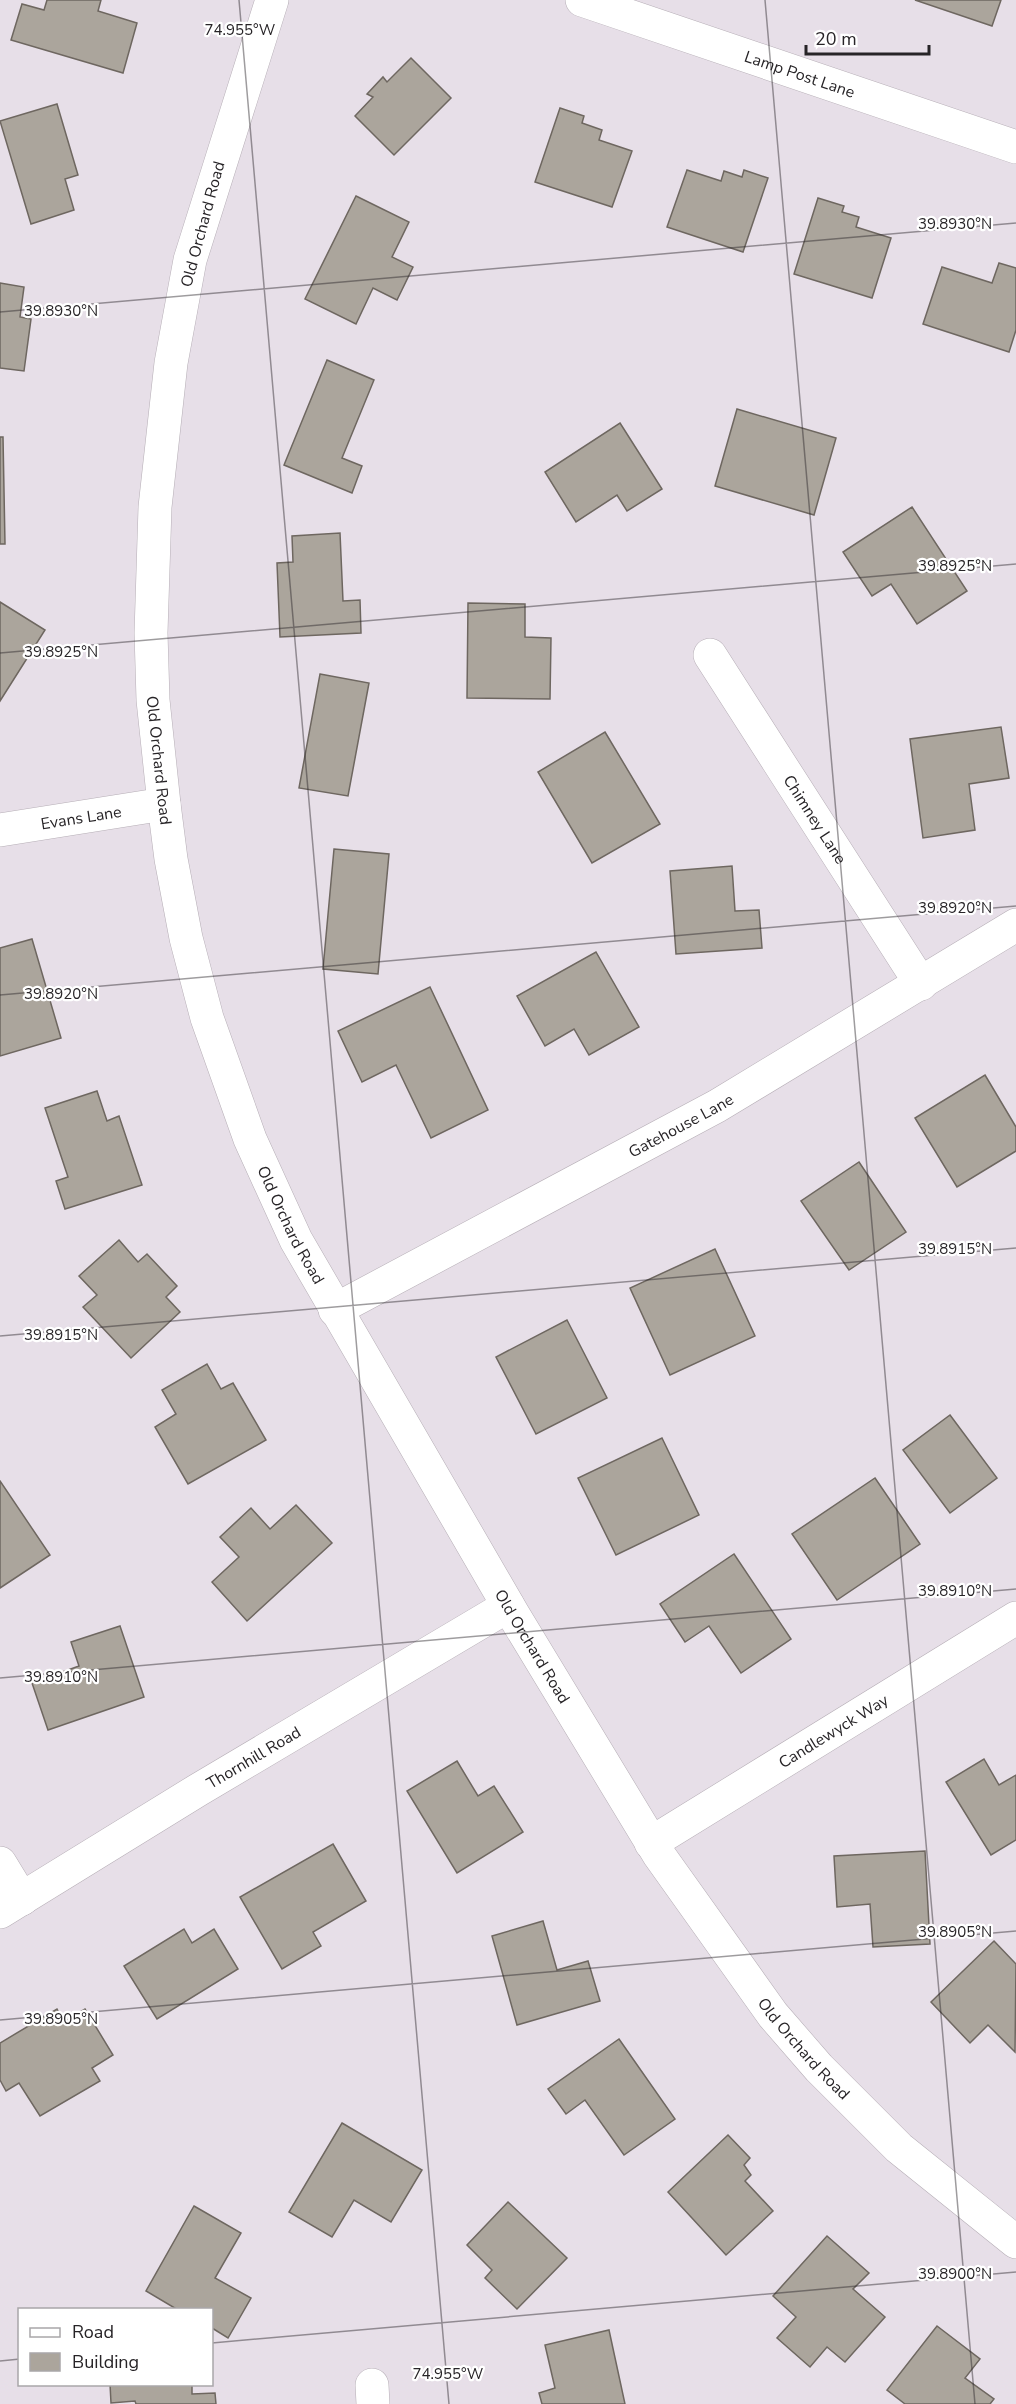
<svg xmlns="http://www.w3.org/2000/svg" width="1016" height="2404" font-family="'Nunito Sans',sans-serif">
	<rect width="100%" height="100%" fill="#e7dfe8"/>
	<g fill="#aba59c" stroke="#6e6760" stroke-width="1.5">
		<polygon points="47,0 101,0 98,11 137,23 123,73 11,40 22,4 44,10"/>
		<polygon points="915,0 1001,0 992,26"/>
		<polygon points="411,58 451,98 394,155 355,116 373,97 367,94 383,77 387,82"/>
		<polygon points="57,104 78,175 65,179 74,210 31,224 0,121"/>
		<polygon points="560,108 584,116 582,123 602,130 599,140 632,151 612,207 535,182"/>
		<polygon points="687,170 721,181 724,171 742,177 744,170 768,178 743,252 667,227"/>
		<polygon points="356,196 409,222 392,257 413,267 397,300 373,288 356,324 305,299"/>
		<polygon points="818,198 844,206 842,212 859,217 856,227 891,238 872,298 794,274"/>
		<polygon points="999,263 1016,268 1016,330 1009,352 923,324 942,267 992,283"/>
		<polygon points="0,283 24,287 20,317 31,319 24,371 0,368"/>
		<polygon points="327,360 374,380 342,458 362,466 352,493 284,465"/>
		<polygon points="737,409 836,438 814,515 715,486"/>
		<polygon points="620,423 662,489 627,511 617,495 576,522 545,472"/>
		<polygon points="0,437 3,437 5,544 0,544"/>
		<polygon points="912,507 967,591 917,624 891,584 872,596 843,552"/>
		<polygon points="340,533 343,601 360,600 361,633 280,637 277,563 293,562 292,536"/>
		<polygon points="0,602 45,630 0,701"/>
		<polygon points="468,603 525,604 525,637 551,638 550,699 467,698"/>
		<polygon points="320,674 369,683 348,796 299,788"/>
		<polygon points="1001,727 1009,778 969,784 975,830 923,838 910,739"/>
		<polygon points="605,732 660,824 592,863 538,772"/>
		<polygon points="334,849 389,854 378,974 323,969"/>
		<polygon points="732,866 735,911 759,910 762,948 676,954 670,871"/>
		<polygon points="32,939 61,1038 0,1056 0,948"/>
		<polygon points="596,952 639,1027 589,1055 574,1029 545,1046 517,996"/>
		<polygon points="430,987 488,1110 431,1138 396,1065 362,1082 338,1031"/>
		<polygon points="985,1075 1016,1127 1016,1151 957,1187 915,1118"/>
		<polygon points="97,1091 107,1121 119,1116 142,1185 65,1209 56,1181 68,1177 45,1108"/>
		<polygon points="859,1162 906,1232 849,1270 801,1201"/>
		<polygon points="119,1240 138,1262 147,1254 177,1286 166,1297 180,1312 131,1358 83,1307 97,1295 79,1276"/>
		<polygon points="715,1249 755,1336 670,1375 630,1288"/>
		<polygon points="567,1320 607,1398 536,1434 496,1357"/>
		<polygon points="207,1364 221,1389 233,1383 266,1440 188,1484 155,1427 176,1414 162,1390"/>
		<polygon points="950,1415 997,1478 950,1513 903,1450"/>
		<polygon points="662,1438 699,1515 616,1555 578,1478"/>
		<polygon points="875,1478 920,1544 837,1600 792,1534"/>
		<polygon points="0,1481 50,1555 0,1588"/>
		<polygon points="296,1505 332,1543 247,1621 212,1582 239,1557 220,1537 251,1508 270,1529"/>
		<polygon points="734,1554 791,1639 741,1673 709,1626 685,1642 660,1604"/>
		<polygon points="120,1626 144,1697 48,1730 32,1683 79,1666 71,1642"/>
		<polygon points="984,1759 999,1785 1016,1775 1016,1840 991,1855 946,1782"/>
		<polygon points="457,1761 478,1796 494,1786 523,1832 457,1873 407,1791"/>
		<polygon points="333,1844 366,1901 313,1932 321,1946 282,1969 240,1897"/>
		<polygon points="925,1851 930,1944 873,1947 870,1904 837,1907 834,1856"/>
		<polygon points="543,1921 557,1970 588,1961 600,2001 517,2025 492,1936"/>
		<polygon points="184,1929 192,1943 214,1929 238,1969 157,2019 124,1966"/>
		<polygon points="994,1941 1016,1964 1015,2052 988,2025 970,2043 931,2002"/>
		<polygon points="57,2009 64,2022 85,2009 113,2055 92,2068 100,2081 40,2116 19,2083 6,2091 0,2080 0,2043"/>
		<polygon points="619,2039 675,2119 624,2155 585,2100 566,2114 548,2089"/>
		<polygon points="342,2123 422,2170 391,2222 354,2200 332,2237 289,2212"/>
		<polygon points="728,2135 750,2158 744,2165 751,2175 745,2181 773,2211 726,2255 668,2192"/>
		<polygon points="508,2202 567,2258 517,2309 485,2278 492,2270 467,2245"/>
		<polygon points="194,2206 241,2233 215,2278 251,2298 228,2338 212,2328 212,2310 178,2310 146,2291"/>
		<polygon points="827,2236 869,2273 853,2289 885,2317 845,2362 827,2347 810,2367 777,2338 796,2317 773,2296"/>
		<polygon points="937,2326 980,2359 965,2378 994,2399 990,2404 905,2404 887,2390"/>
		<polygon points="609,2330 625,2404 542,2404 539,2393 555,2388 545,2345"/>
		<polygon points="110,2384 192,2384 192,2394 215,2393 216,2404 136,2404 135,2401 111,2403"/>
	</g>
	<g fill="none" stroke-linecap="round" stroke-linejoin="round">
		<g stroke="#b6aeb6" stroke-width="34">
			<g id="minor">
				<path id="s1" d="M272,0L190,260L171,363L155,507L151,633L153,700L164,804L171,859L186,938L207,1018L250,1139L296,1240L513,1614L659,1855L773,2015L819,2068L899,2148L1016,2242"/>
				<path id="s2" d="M582,0L1016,147"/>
				<path id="s3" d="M710,655L921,984"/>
				<path id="s4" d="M0,830L164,804"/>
				<path id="s5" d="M335,1310L717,1106L1016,925"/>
				<path id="s6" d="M651,1843L1016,1618"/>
				<polyline points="0,1863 22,1899"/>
				<path id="s7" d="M0,1912L198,1790L508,1606"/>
				<polyline points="372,2385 373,2404"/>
			</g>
		</g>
		<use href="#minor" stroke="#fff" stroke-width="33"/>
	</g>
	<path fill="none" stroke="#272427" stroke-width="1.5" stroke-opacity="0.45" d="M239,0L449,2404M765,0L975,2404M0,312L1016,223M0,653L1016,564M0,995L1016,906M0,1336L1016,1248M0,1678L1016,1589M0,2020L1016,1931M212,2343L1016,2272M0,2361L20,2359"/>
	<g text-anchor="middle" stroke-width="4.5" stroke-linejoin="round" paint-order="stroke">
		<g font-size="16" fill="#272427" stroke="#fff">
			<text dy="6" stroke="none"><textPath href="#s2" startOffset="230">Lamp Post Lane</textPath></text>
			<text transform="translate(202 224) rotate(-75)" y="6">Old Orchard Road</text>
			<text dy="6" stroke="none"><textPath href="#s1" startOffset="776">Old Orchard Road</textPath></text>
			<text dy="6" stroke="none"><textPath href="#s4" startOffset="82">Evans Lane</textPath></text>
			<text dy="6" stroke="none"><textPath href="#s3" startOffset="195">Chimney Lane</textPath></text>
			<text dy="6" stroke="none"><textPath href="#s5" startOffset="392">Gatehouse Lane</textPath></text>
			<text dy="6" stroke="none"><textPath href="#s1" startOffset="1262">Old Orchard Road</textPath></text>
			<text dy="6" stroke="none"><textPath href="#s1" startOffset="1748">Old Orchard Road</textPath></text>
			<text dy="6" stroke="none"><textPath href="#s6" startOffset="214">Candlewyck Way</textPath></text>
			<text dy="6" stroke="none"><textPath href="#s7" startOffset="297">Thornhill Road</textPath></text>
			<text dy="6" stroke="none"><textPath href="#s1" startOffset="2234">Old Orchard Road</textPath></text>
		</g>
	</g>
	<g font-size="15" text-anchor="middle" fill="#272427" stroke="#fff" stroke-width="4.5" stroke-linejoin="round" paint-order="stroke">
		<text x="240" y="35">74.955°W</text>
		<text x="955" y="229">39.8930°N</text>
		<text x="61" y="316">39.8930°N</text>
		<text x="955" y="571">39.8925°N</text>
		<text x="61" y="657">39.8925°N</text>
		<text x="955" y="913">39.8920°N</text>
		<text x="61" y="999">39.8920°N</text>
		<text x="955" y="1254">39.8915°N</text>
		<text x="61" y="1340">39.8915°N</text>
		<text x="955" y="1596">39.8910°N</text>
		<text x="61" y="1682">39.8910°N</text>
		<text x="955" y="1937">39.8905°N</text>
		<text x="61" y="2024">39.8905°N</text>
		<text x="955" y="2279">39.8900°N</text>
		<text x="448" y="2379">74.955°W</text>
	</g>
	<rect x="18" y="2308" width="195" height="78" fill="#ffffff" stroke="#a9a7a9" stroke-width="1.5"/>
	<rect x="30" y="2328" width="30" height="9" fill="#ffffff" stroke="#a9a7a9" stroke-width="1.5"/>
	<text x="72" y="2338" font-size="18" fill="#272427">Road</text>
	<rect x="30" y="2353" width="30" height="18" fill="#aba59c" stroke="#a9a7a9" stroke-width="1.5"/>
	<text x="72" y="2368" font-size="18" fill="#272427">Building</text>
	<path d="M806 45v9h123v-9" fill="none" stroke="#272427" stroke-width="3"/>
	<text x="815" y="45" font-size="18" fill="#272427" stroke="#ffffff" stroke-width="4.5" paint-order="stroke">20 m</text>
</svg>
